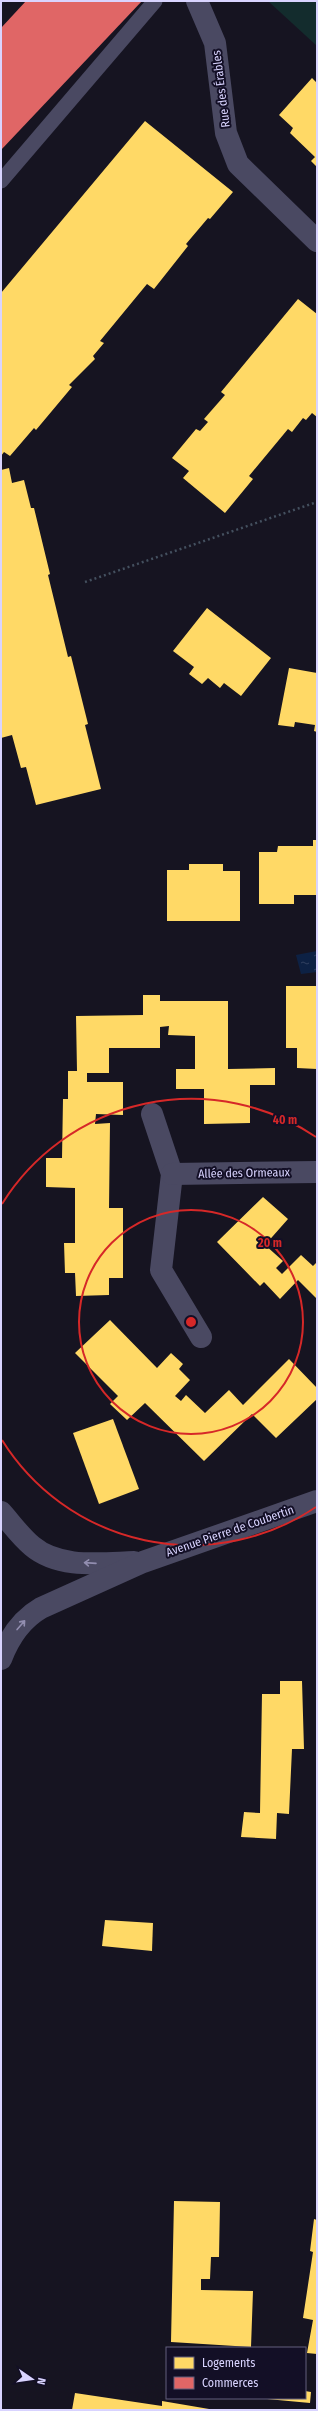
<svg xmlns="http://www.w3.org/2000/svg" width="318" height="2411" font-family="'Fira Sans Condensed',sans-serif">
	<defs>
		<pattern id="water-ripples" width="26" height="14" patternUnits="userSpaceOnUse"><rect width="26" height="14" fill="#0d2144"/><path d="M2 4q2-2 4 0t4 0M15 11q2-2 4 0t4 0" fill="none" stroke="#304060"/></pattern>
	</defs>
	<rect width="100%" height="100%" fill="#161421"/>
	<polygon fill="#132c2d" points="268,1 317,1 317,46"/>
	<polygon fill="url(#water-ripples)" points="317,951 317,972 301,974 296,955"/>
	<g fill="#ffd966">
		<polygon points="312,78 317,83 317,167 311,161 315,157 290,133 293,128 279,115"/>
		<polygon points="145,121 233,192 210,219 208,218 186,244 188,246 154,289 147,284 100,341 104,343 93,356 95,359 69,385 72,387 36,430 34,428 10,456 4,452 1,456 1,293"/>
		<polygon points="298,299 317,314 317,417 312,413 306,420 303,418 292,432 288,429 249,476 253,479 225,513 183,478 189,471 172,458 196,429 200,431 208,422 204,419 225,395 221,392"/>
		<polygon points="9,468 12,483 24,480 31,508 34,508 50,574 48,575 68,657 71,656 88,724 85,725 101,789 36,805 26,767 21,768 12,735 1,738 1,470"/>
		<polygon points="207,608 271,658 241,696 224,683 220,688 208,678 202,684 189,674 194,667 173,651"/>
		<polygon points="289,668 317,673 317,732 314,731 315,725 295,722 294,727 278,725"/>
		<polygon points="313,840 317,840 317,895 294,895 294,904 259,904 259,852 277,852 278,846 313,846"/>
		<polygon points="189,864 223,864 223,871 240,871 240,921 167,921 167,870 189,870"/>
		<polygon points="286,986 317,986 317,1069 297,1068 297,1048 286,1048"/>
		<polygon points="143,995 160,995 160,1001 228,1001 228,1069 275,1068 275,1085 250,1085 250,1123 204,1124 204,1089 176,1089 176,1069 195,1069 195,1036 168,1035 169,1026 160,1027 160,1048 109,1048 109,1073 87,1073 87,1082 123,1082 123,1115 96,1114 95,1124 110,1123 109,1208 123,1208 123,1278 109,1278 109,1295 76,1296 75,1273 65,1273 64,1243 75,1243 75,1188 46,1187 46,1158 62,1158 63,1099 68,1099 68,1071 77,1071 76,1016 143,1015"/>
		<polygon points="263,1197 288,1219 265,1245 283,1261 276,1268 282,1274 301,1255 313,1266 317,1262 317,1299 298,1280 280,1299 264,1282 260,1286 217,1242"/>
		<polygon points="110,1320 157,1368 171,1353 183,1364 179,1369 190,1380 175,1396 181,1401 186,1395 205,1413 229,1390 243,1405 289,1359 317,1388 317,1399 276,1438 252,1414 204,1461 145,1403 127,1420 110,1404 118,1396 75,1353"/>
		<polygon points="113,1419 139,1489 99,1504 73,1433"/>
		<polygon points="280,1681 302,1681 304,1749 292,1749 289,1814 277,1813 276,1839 241,1837 244,1812 260,1813 262,1694 280,1694"/>
		<polygon points="105,1920 153,1923 152,1951 102,1946"/>
		<polygon points="174,2201 220,2202 219,2257 211,2257 210,2279 201,2279 201,2290 253,2291 251,2347 171,2342"/>
		<polygon points="314,2219 317,2220 317,2354 307,2353 313,2320 303,2318 313,2252 310,2251"/>
		<polygon points="305,2391 311,2392 310,2403 267,2399 305,2398"/>
		<polygon points="75,2393 162,2406 162,2401 215,2410 72,2410"/>
	</g>
	<polygon fill="#e06666" points="26,1 142,1 1,150 1,28"/>
	<g fill="none" stroke-linecap="round" stroke-linejoin="round">
		<polyline stroke="#44505f" stroke-width="2.5" stroke-dasharray="2 3" stroke-linecap="butt" points="85,582 317,502"/>
		<polyline stroke="#4a4962" stroke-width="15" points="1,181 155,1"/>
		<g stroke="#4a4962" stroke-width="22">
			<polyline points="197,1 215,43 226,133 238,164 317,241"/>
			<polyline points="152,1114 172,1174 161,1270 201,1337"/>
			<polyline points="172,1174 317,1172"/>
			<path d="M1,1512C11,1523 20,1536 32,1546C59,1569 101,1563 134,1562"/>
			<path d="M1,1659C9,1638 22,1619 41,1608L143,1562L317,1501"/>
		</g>
	</g>
	<defs><path id="oneway-shaft" d="M-6 0H5M1.5-3L5.5 0L1.5 3" fill="none" stroke-width="1.6" stroke-linecap="round" stroke-linejoin="round"/></defs>
	<g stroke="#928eb0">
		<use href="#oneway-shaft" transform="translate(90 1563) rotate(-176)"/>
		<use href="#oneway-shaft" transform="translate(21 1625) rotate(-49)"/>
	</g>
	<g fill="none" stroke="#d62828" stroke-width="2">
		<circle cx="191" cy="1322" r="112"/>
		<path d="M316 1507A223 223 0 0 1 2 1440M2 1204A223 223 0 0 1 316 1137"/>
	</g>
	<g text-anchor="middle" stroke-width="4" stroke-linejoin="round" paint-order="stroke">
		<g font-size="12" fill="#d9d4ff" stroke="#130f26">
			<text transform="translate(221 89) rotate(-97)" y="4">Rue des Érables</text>
			<text transform="translate(244 1173) rotate(-1)" y="4">Allée des Ormeaux</text>
			<text transform="translate(230 1531) rotate(-19)" y="4">Avenue Pierre de Coubertin</text>
		</g>
	</g>
	<circle cx="191" cy="1322" r="6" fill="#d62828" stroke="#130f26" stroke-width="2"/>
	<g font-size="12" text-anchor="middle" font-weight="bold" fill="#d62828" stroke="#130f26" stroke-width="4" stroke-linejoin="round" paint-order="stroke">
		<text x="285" y="1124">40 m</text>
		<text x="270" y="1247">20 m</text>
	</g>
	<rect width="318" height="2411" fill="none" stroke="#d9d4ff" stroke-width="4"/>
	<rect x="166" y="2347" width="140" height="52" fill="#130f26" stroke="#625e7d"/>
	<rect x="174" y="2357" width="20" height="12" fill="#ffd966" stroke="#625e7d"/>
	<text x="202" y="2367" font-size="12" fill="#d9d4ff">Logements</text>
	<rect x="174" y="2377" width="20" height="12" fill="#e06666" stroke="#625e7d"/>
	<text x="202" y="2387" font-size="12" fill="#d9d4ff">Commerces</text>
	<g transform="translate(32 2379) rotate(103)" stroke="#130f26" stroke-width="3" paint-order="stroke">
	<path d="M0-3L7 15L0 10L-7 15Z" fill="#d9d4ff"/>
	<text y="-6" font-size="11" font-weight="bold" text-anchor="middle" fill="#d9d4ff">N</text>
	</g>
</svg>
